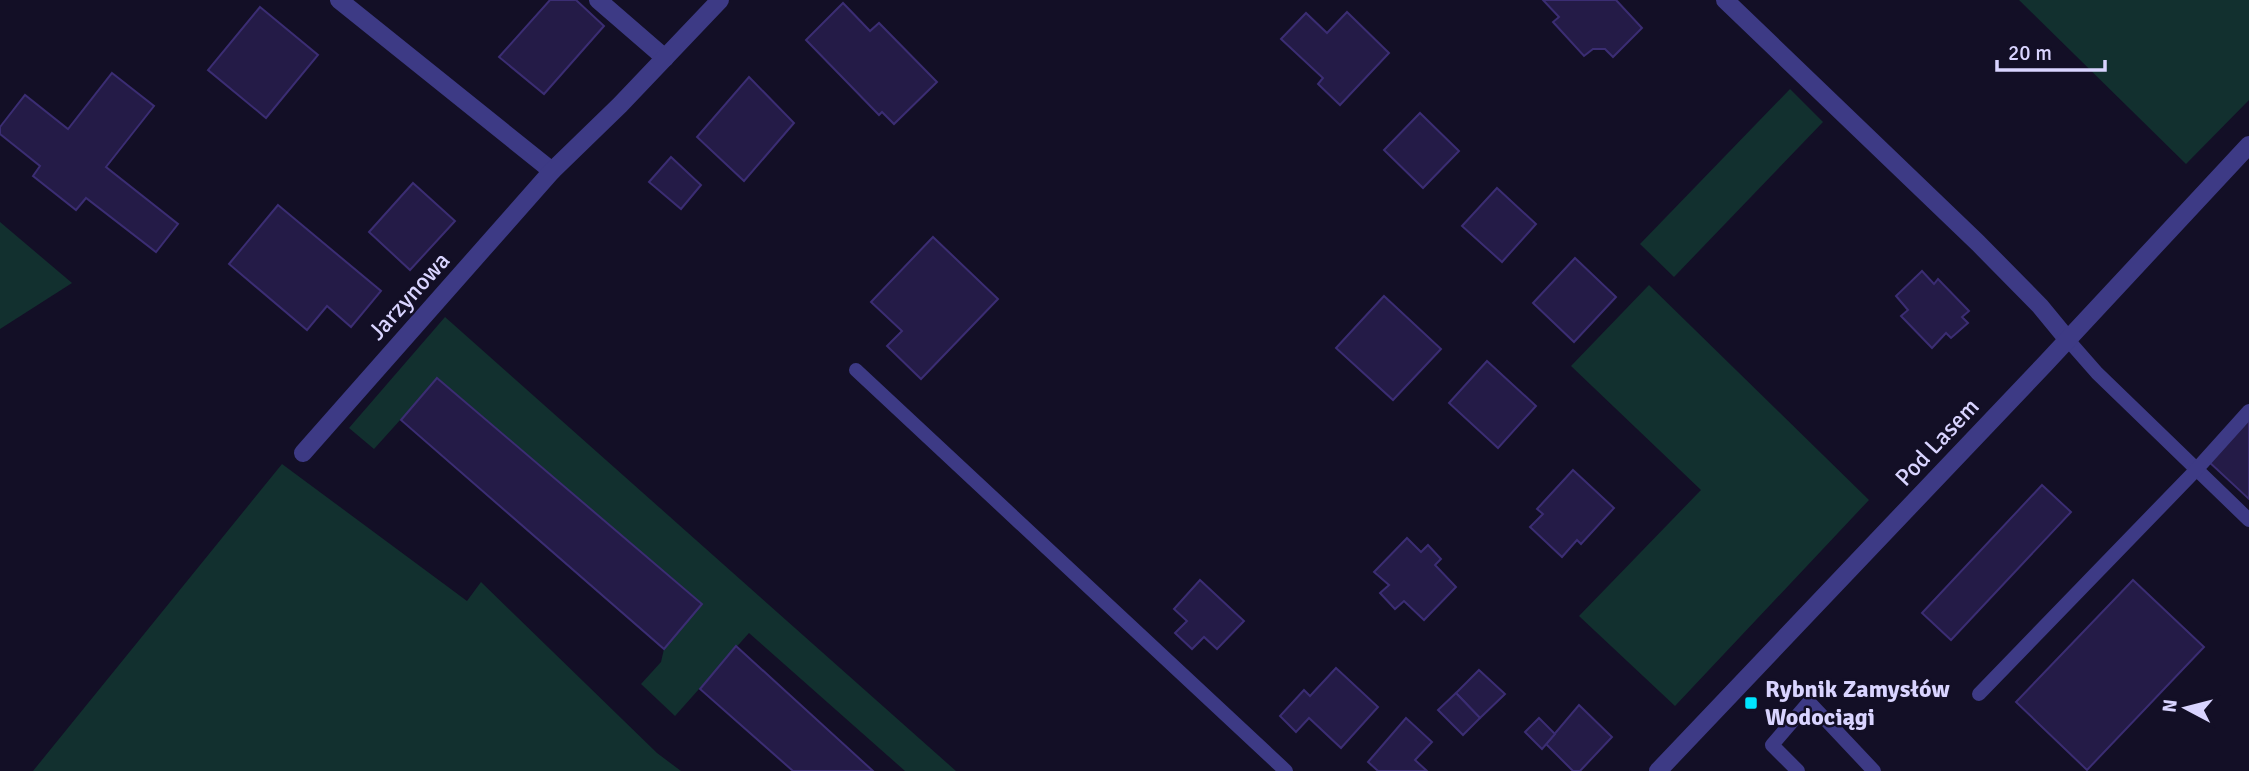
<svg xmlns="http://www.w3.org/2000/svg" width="2249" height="771" font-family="Signika,sans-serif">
	<rect width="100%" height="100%" fill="#130f26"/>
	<g fill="#12302f">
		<polygon points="2019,0 2249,0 2249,100 2186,164"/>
		<polygon points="1790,89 1823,122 1674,277 1640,244"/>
		<polygon points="0,222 72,283 0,329"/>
		<polygon points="1649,285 1869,500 1675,706 1579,616 1701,490 1571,366"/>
		<polygon points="445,317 956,771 905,771 749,633 675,716 641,684 661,662 664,649 702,604 438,378 374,449 349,428"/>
		<polygon points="282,464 467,601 481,582 657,753 681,771 33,771"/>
	</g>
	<g fill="#241b47" stroke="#3b2d73" stroke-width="2">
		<polygon points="550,0 576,0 604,26 544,94 499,57"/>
		<polygon points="1543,0 1616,0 1642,28 1613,57 1605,49 1593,49 1584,56 1553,22 1559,17"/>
		<polygon points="843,3 870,31 879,23 937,82 894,124 882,112 879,115 806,40"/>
		<polygon points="260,7 318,55 266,118 208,70"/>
		<polygon points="1347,12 1389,53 1340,105 1318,84 1323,78 1281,39 1306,13 1327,33"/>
		<polygon points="112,73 154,106 106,167 178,224 156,252 86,198 76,210 33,176 40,166 0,134 0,127 25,95 68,129"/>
		<polygon points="749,77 794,123 744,181 697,137"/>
		<polygon points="1420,113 1459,151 1423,188 1384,150"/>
		<polygon points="671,157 701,185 681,209 649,182"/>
		<polygon points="413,183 455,221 410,270 369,232"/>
		<polygon points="1497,188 1536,224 1502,262 1462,226"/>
		<polygon points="278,205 381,291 351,327 327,306 307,330 229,264"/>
		<polygon points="933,237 998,299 921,379 887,346 902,331 871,302"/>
		<polygon points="1575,258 1616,297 1574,342 1533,303"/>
		<polygon points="1922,271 1934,284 1938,279 1969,311 1962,317 1968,323 1951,338 1946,333 1932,348 1901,316 1908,310 1896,296"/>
		<polygon points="1384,296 1441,349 1393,400 1336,348"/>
		<polygon points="1487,361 1536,406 1498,448 1449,403"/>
		<polygon points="437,378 702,604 664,649 401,420"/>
		<polygon points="2249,419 2249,499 2208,461"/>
		<polygon points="1573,470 1614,508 1581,544 1577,540 1562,557 1530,527 1543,514 1537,509"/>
		<polygon points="2042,485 2071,512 1951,640 1922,613"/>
		<polygon points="1407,538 1421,552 1428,545 1441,559 1435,565 1456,587 1424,620 1404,601 1395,609 1380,593 1389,585 1374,572"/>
		<polygon points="1200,580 1244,621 1217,649 1204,637 1192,649 1175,633 1187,621 1174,609"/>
		<polygon points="2133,580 2204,647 2087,770 2016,702"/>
		<polygon points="736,646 873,771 793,771 700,689"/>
		<polygon points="1336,668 1378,707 1341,748 1309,718 1296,732 1280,716 1304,690 1310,696"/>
		<polygon points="1479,670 1505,694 1480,718 1456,693"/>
		<polygon points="1456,693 1480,718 1463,735 1438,710"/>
		<polygon points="1579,705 1612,737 1580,771 1573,771 1546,744"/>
		<polygon points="1406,718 1432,742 1415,760 1427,771 1378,771 1368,762"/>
		<polygon points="1539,718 1555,734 1542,749 1525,732"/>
	</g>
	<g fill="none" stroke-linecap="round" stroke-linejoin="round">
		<g stroke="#3d3a85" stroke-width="14">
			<polyline points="2068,340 2097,373 2249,520"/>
			<polyline points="856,370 1286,771"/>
			<polyline points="1979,694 2195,471 2249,411"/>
			<polyline points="1798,771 1772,745 1809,702 1874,771"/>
		</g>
		<g stroke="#3d3a85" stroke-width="18">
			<polyline points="339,0 552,171"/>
			<polyline points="598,0 665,58"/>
			<polyline points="1725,0 1978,243 2040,306 2068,340"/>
			<polyline points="303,453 552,171 620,105 720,0"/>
			<polyline points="1658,771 2045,364 2249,145"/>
		</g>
	</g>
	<rect fill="#00e5ff" stroke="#130f26" stroke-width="2.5" x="1744" y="696" width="14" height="14" rx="3.5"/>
	<g text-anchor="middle" stroke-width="5" stroke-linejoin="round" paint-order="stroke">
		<g font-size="24" fill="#d9d4ff" stroke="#130f26">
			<text transform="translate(409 296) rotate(-48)" y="8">Jarzynowa</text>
			<text transform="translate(1937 442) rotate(-47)" y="8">Pod Lasem</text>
		</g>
		<g font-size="24" font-weight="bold" fill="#d9d4ff" stroke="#130f26" text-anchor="start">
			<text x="1765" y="697">Rybnik Zamysłów<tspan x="1765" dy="28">Wodociągi</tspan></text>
		</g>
	</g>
	<g transform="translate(2186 708) rotate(277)" stroke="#130f26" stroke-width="5" paint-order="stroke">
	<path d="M0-5L12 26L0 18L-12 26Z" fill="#d9d4ff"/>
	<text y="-10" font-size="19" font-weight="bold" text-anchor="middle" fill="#d9d4ff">N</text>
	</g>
	<path d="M1997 60v10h108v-10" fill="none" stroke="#d9d4ff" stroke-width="3.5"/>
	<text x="2008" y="60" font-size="21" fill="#d9d4ff" stroke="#130f26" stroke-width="5" paint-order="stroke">20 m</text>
</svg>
